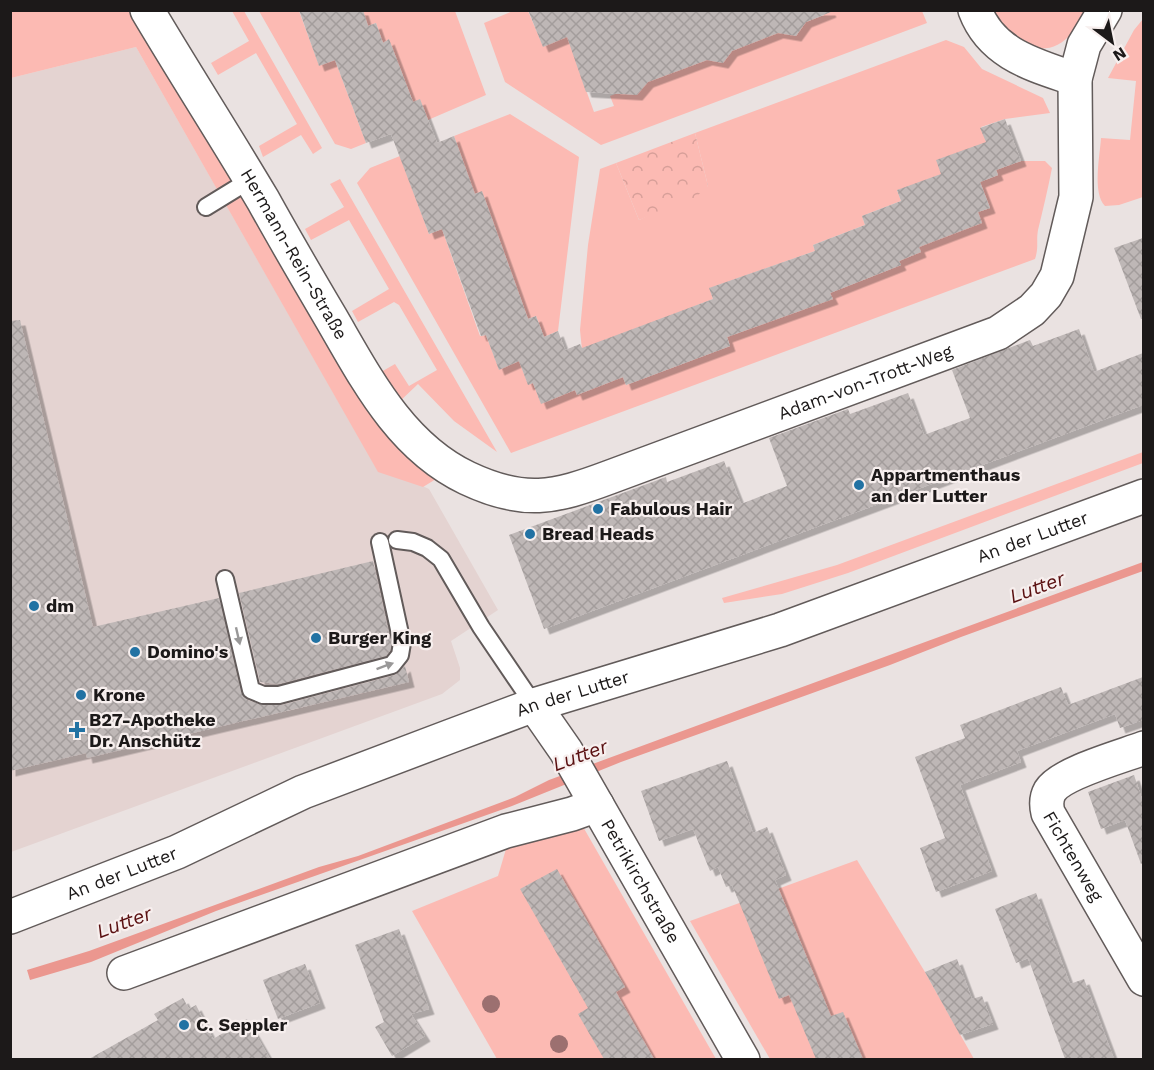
<svg xmlns="http://www.w3.org/2000/svg" width="1154" height="1070" font-family="'Work Sans',sans-serif">
	<defs>
		<pattern id="forest-crowns" width="20" height="18" patternUnits="userSpaceOnUse" patternTransform="scale(1.5)"><rect width="20" height="18" fill="#fcbab3"/><path d="M2 6a3 3 0 1 1 6 0M12 15a3 3 0 1 1 6 0" fill="none" stroke="#d79f99"/></pattern>
		<pattern id="building-cross-hatch" width="8" height="8" patternUnits="userSpaceOnUse" patternTransform="scale(1.5)"><rect width="8" height="8" fill="#beb7b6"/><path d="M0 0l8 8M0 8l8-8" fill="none" stroke="#a39d9c"/></pattern>
		<filter id="shadow"><feDropShadow dx="5.5" dy="5.5" stdDeviation="0" flood-color="#0004"/></filter>
	</defs>
	<rect width="100%" height="100%" fill="#eae2e1"/>
	<polygon fill="#e4d3d1" points="136,47 378,471 416,483 429,489 498,610 451,641 460,668 460,680 442,694 11,852 11,78"/>
	<g fill="#fcbab3">
		<polygon points="10,11 134,11 155,43 379,425 436,479 423,487 378,472 136,47 11,78"/>
		<polygon points="232,11 244,11 322,148 313,154 301,135 263,157 259,146 297,124 256,53 218,75 211,63 249,41"/>
		<polygon points="259,11 299,11 319,65 335,60 366,143 351,149 335,144"/>
		<polygon points="355,11 455,11 486,95 428,120 420,100 413,102 389,40 383,43 376,23 368,26 363,12"/>
		<polygon points="513,11 528,11 543,46 571,35 582,79 594,112 614,106 610,96 824,15 822,11 922,11 927,23 601,145 505,82 484,23"/>
		<path d="M994,11H1084C1081,17 1078,26 1073,32C1044,66 1010,42 994,11Z"/>
		<path d="M1143,19V197L1119,205L1105,206C1092,193 1100,155 1101,138L1130,140L1136,81L1108,78L1134,30Z"/>
		<polygon points="946,40 964,47 982,69 1043,98 1050,113 1005,119 981,127 991,156 945,182 897,190 901,201 862,216 865,225 813,245 815,251 710,288 713,299 582,350 580,330 588,245 600,169 616,163 639,220 708,186 695,133"/>
		<polygon points="510,114 579,157 558,331 544,337 536,316 528,319 482,192 474,194 454,136"/>
		<path d="M400,156L429,234L442,229L480,336L486,335L499,369L519,361L528,384L533,383L541,403L575,390L577,394L623,377L626,385L730,346L727,337L832,299L830,293L901,265L899,261L920,252L919,247L978,212L990,208L980,182L998,175L996,170L1021,161H1045L1052,168C1048,189 1043,209 1038,230C1036,241 1039,247 1035,259L511,453L357,183L370,168Z"/>
		<polygon points="340,179 497,452 454,421 418,384 399,402 381,372 395,364 409,386 437,370 399,305 394,302 358,322 352,311 389,289 349,220 311,240 305,229 344,207 330,184"/>
		<polygon points="1143,452 1143,463 848,573 782,594 724,603 722,598 837,565"/>
		<polygon points="582,825 716,1059 497,1059 412,911 498,876 506,849"/>
		<polygon points="857,860 925,972 974,1059 770,1059 690,921"/>
	</g>
	<polygon fill="url(#forest-crowns)" points="695,133 708,186 696,197 639,220 616,163"/>
	<polygon fill="#eb978f" points="1143,562 1143,571 961,637 890,665 621,762 512,806 216,911 91,962 30,980 27,970 89,951 319,867 358,856 515,797 549,780"/>
	<g fill="url(#building-cross-hatch)" filter="url(#shadow)">
		<polygon points="299,10 363,10 368,26 376,23 383,43 389,39 413,102 420,99 437,143 454,136 475,194 482,191 528,319 536,316 544,337 558,331 565,350 580,344 582,348 713,299 709,288 815,251 813,245 865,225 862,216 901,201 897,190 941,174 936,160 986,142 980,128 1005,119 1021,161 996,170 998,175 980,182 990,208 978,212 982,223 919,247 921,252 899,261 901,265 830,293 833,299 727,337 730,346 626,385 623,377 577,395 575,390 541,404 533,383 528,385 519,361 499,370 486,335 481,336 442,229 429,234 391,134 366,143 335,60 319,66"/>
		<polygon points="528,10 830,10 831,12 806,22 796,36 778,33 732,51 723,63 707,60 648,82 637,95 586,92 567,37 543,47"/>
		<polygon points="1143,238 1143,319 1141,319 1114,248"/>
		<polygon points="20,320 93,627 219,598 241,692 247,700 263,705 282,705 395,675 405,666 409,682 87,758 86,753 10,771 10,321"/>
		<polygon points="1079,329 1094,372 1143,353 1143,405 544,629 509,535 666,477 667,482 724,461 741,504 787,486 769,438 848,409 850,414 908,393 924,435 970,418 952,370 1030,340 1033,346"/>
		<polygon points="373,561 391,643 390,651 386,656 278,684 260,682 239,593"/>
		<polygon points="1143,677 1143,720 1120,728 1115,714 1017,751 1021,762 960,785 992,871 936,892 920,848 945,838 915,757 965,738 960,725 1061,687 1068,705"/>
		<polygon points="727,761 753,833 767,827 786,875 775,880 831,1016 843,1012 863,1059 816,1059 789,995 779,999 732,885 726,887 718,867 710,871 693,829 659,841 641,791"/>
		<polygon points="1134,775 1143,802 1143,863 1141,864 1125,820 1101,829 1088,792"/>
		<polygon points="557,869 625,987 616,992 654,1059 604,1059 578,1014 588,1008 520,889"/>
		<polygon points="1036,893 1070,984 1084,979 1114,1059 1065,1059 1028,958 1016,963 995,909"/>
		<polygon points="399,929 429,1009 411,1014 425,1036 392,1056 375,1027 384,1022 355,945"/>
		<polygon points="957,959 972,999 982,996 993,1024 960,1035 925,972"/>
		<polygon points="305,964 320,1003 278,1019 263,980"/>
		<polygon points="183,998 189,1009 196,1005 213,1039 247,1019 270,1059 89,1059 158,1020 154,1014"/>
	</g>
	<g fill="none" stroke-linecap="round" stroke-linejoin="round">
		<g stroke="#625b5a" stroke-width="20">
			<g id="lane">
				<polyline points="206,207 250,180"/>
				<polyline points="397,540 413,542 427,548 441,559 481,627 534,705"/>
				<polyline points="225,579 251,690 263,695 279,695 392,665 400,655 402,643 380,542"/>
			</g>
		</g>
		<g stroke="#625b5a" stroke-width="36">
			<g id="street">
				<path id="s1" d="M147,10C185,74 225,136 263,200C285,240 308,279 331,318C366,378 400,446 467,478C524,505 554,498 610,477L998,333L1032,310L1046,295L1057,276L1076,197L1075,79L1084,45L1105,10"/>
				<path d="M975,10C992,55 1035,65 1075,79"/>
				<path id="s2" d="M534,705L566,751L743,1060"/>
				<path id="s3" d="M1144,748C1123,756 1061,773 1050,791C1046,798 1046,805 1048,813L1144,979"/>
				<polyline points="124,973 506,831 572,814 597,805"/>
			</g>
		</g>
		<g stroke="#625b5a" stroke-width="36">
			<g id="primary">
				<path id="s4" d="M10,917L177,852L303,792L451,736L534,705L780,630L1144,496"/>
			</g>
		</g>
		<use href="#lane" stroke="#fff" stroke-width="16"/>
		<use href="#street" stroke="#fff" stroke-width="33"/>
		<use href="#primary" stroke="#fff" stroke-width="33"/>
	</g>
	<g fill="#9c7070">
		<circle cx="491" cy="1004" r="9"/>
		<circle cx="559" cy="1044" r="9"/>
	</g>
	<defs><path id="oneway-solid" d="M-6-.8H1V-3.2L6.5 0L1 3.2V.8H-6Z" transform="scale(1.5)"/></defs>
	<g fill="#999898">
		<use href="#oneway-solid" transform="translate(238 636) rotate(77)"/>
		<use href="#oneway-solid" transform="translate(385 666) rotate(-20)"/>
	</g>
	<g fill="#2272a3" stroke="#f7efee" stroke-width="2">
		<circle cx="859" cy="485" r="6"/>
		<circle cx="598" cy="509" r="6"/>
		<circle cx="530" cy="534" r="6"/>
		<circle cx="34" cy="606" r="6"/>
		<circle cx="316" cy="638" r="6"/>
		<circle cx="135" cy="652" r="6"/>
		<circle cx="81" cy="695" r="6"/>
		<path d="M74 721h6v6h6v6h-6v6h-6v-6h-6v-6h6z"/>
		<circle cx="184" cy="1025" r="6"/>
	</g>
	<g text-anchor="middle" stroke-width="4.5" stroke-linejoin="round" paint-order="stroke">
		<g font-size="18" fill="#1c1919" stroke="#f7efee">
			<text dy="6" stroke="none"><textPath href="#s1" startOffset="285">Hermann-Rein-Straße</textPath></text>
			<text dy="6" stroke="none"><textPath href="#s1" startOffset="993">Adam-von-Trott-Weg</textPath></text>
			<text dy="6" stroke="none"><textPath href="#s4" startOffset="1092">An der Lutter</textPath></text>
			<text dy="6" stroke="none"><textPath href="#s4" startOffset="606">An der Lutter</textPath></text>
			<text dy="6" stroke="none"><textPath href="#s3" startOffset="177">Fichtenweg</textPath></text>
			<text dy="6" stroke="none"><textPath href="#s4" startOffset="120">An der Lutter</textPath></text>
			<text dy="6" stroke="none"><textPath href="#s2" startOffset="206">Petrikirchstraße</textPath></text>
		</g>
		<g font-size="18" font-weight="bold" fill="#1c1919" stroke="#f7efee" text-anchor="start">
			<text x="871" y="481">Appartmenthaus<tspan x="871" dy="21">an der Lutter</tspan></text>
			<text x="610" y="515">Fabulous Hair</text>
			<text x="542" y="540">Bread Heads</text>
			<text x="46" y="612">dm</text>
			<text x="328" y="644">Burger King</text>
			<text x="147" y="658">Domino's</text>
			<text x="93" y="701">Krone</text>
			<text x="89" y="726">B27-Apotheke<tspan x="89" dy="21">Dr. Anschütz</tspan></text>
			<text x="196" y="1031">C. Seppler</text>
		</g>
		<g font-size="20" font-style="italic" fill="#590f10" stroke="#f7efee">
			<text transform="translate(1037 587) rotate(-20)" y="7">Lutter</text>
			<text transform="translate(580 755) rotate(-20)" y="7">Lutter</text>
			<text transform="translate(124 922) rotate(-20)" y="7">Lutter</text>
		</g>
	</g>
	<rect width="1154" height="1070" fill="none" stroke="#1c1919" stroke-width="24"/>
	<g transform="translate(1112 42) rotate(148)" stroke="#f7efee" stroke-width="4.5" paint-order="stroke">
	<path d="M0-4.5L10 22L0 15L-10 22Z" fill="#1c1919"/>
	<text y="-9" font-size="16" font-weight="bold" text-anchor="middle" fill="#1c1919">N</text>
	</g>
</svg>
